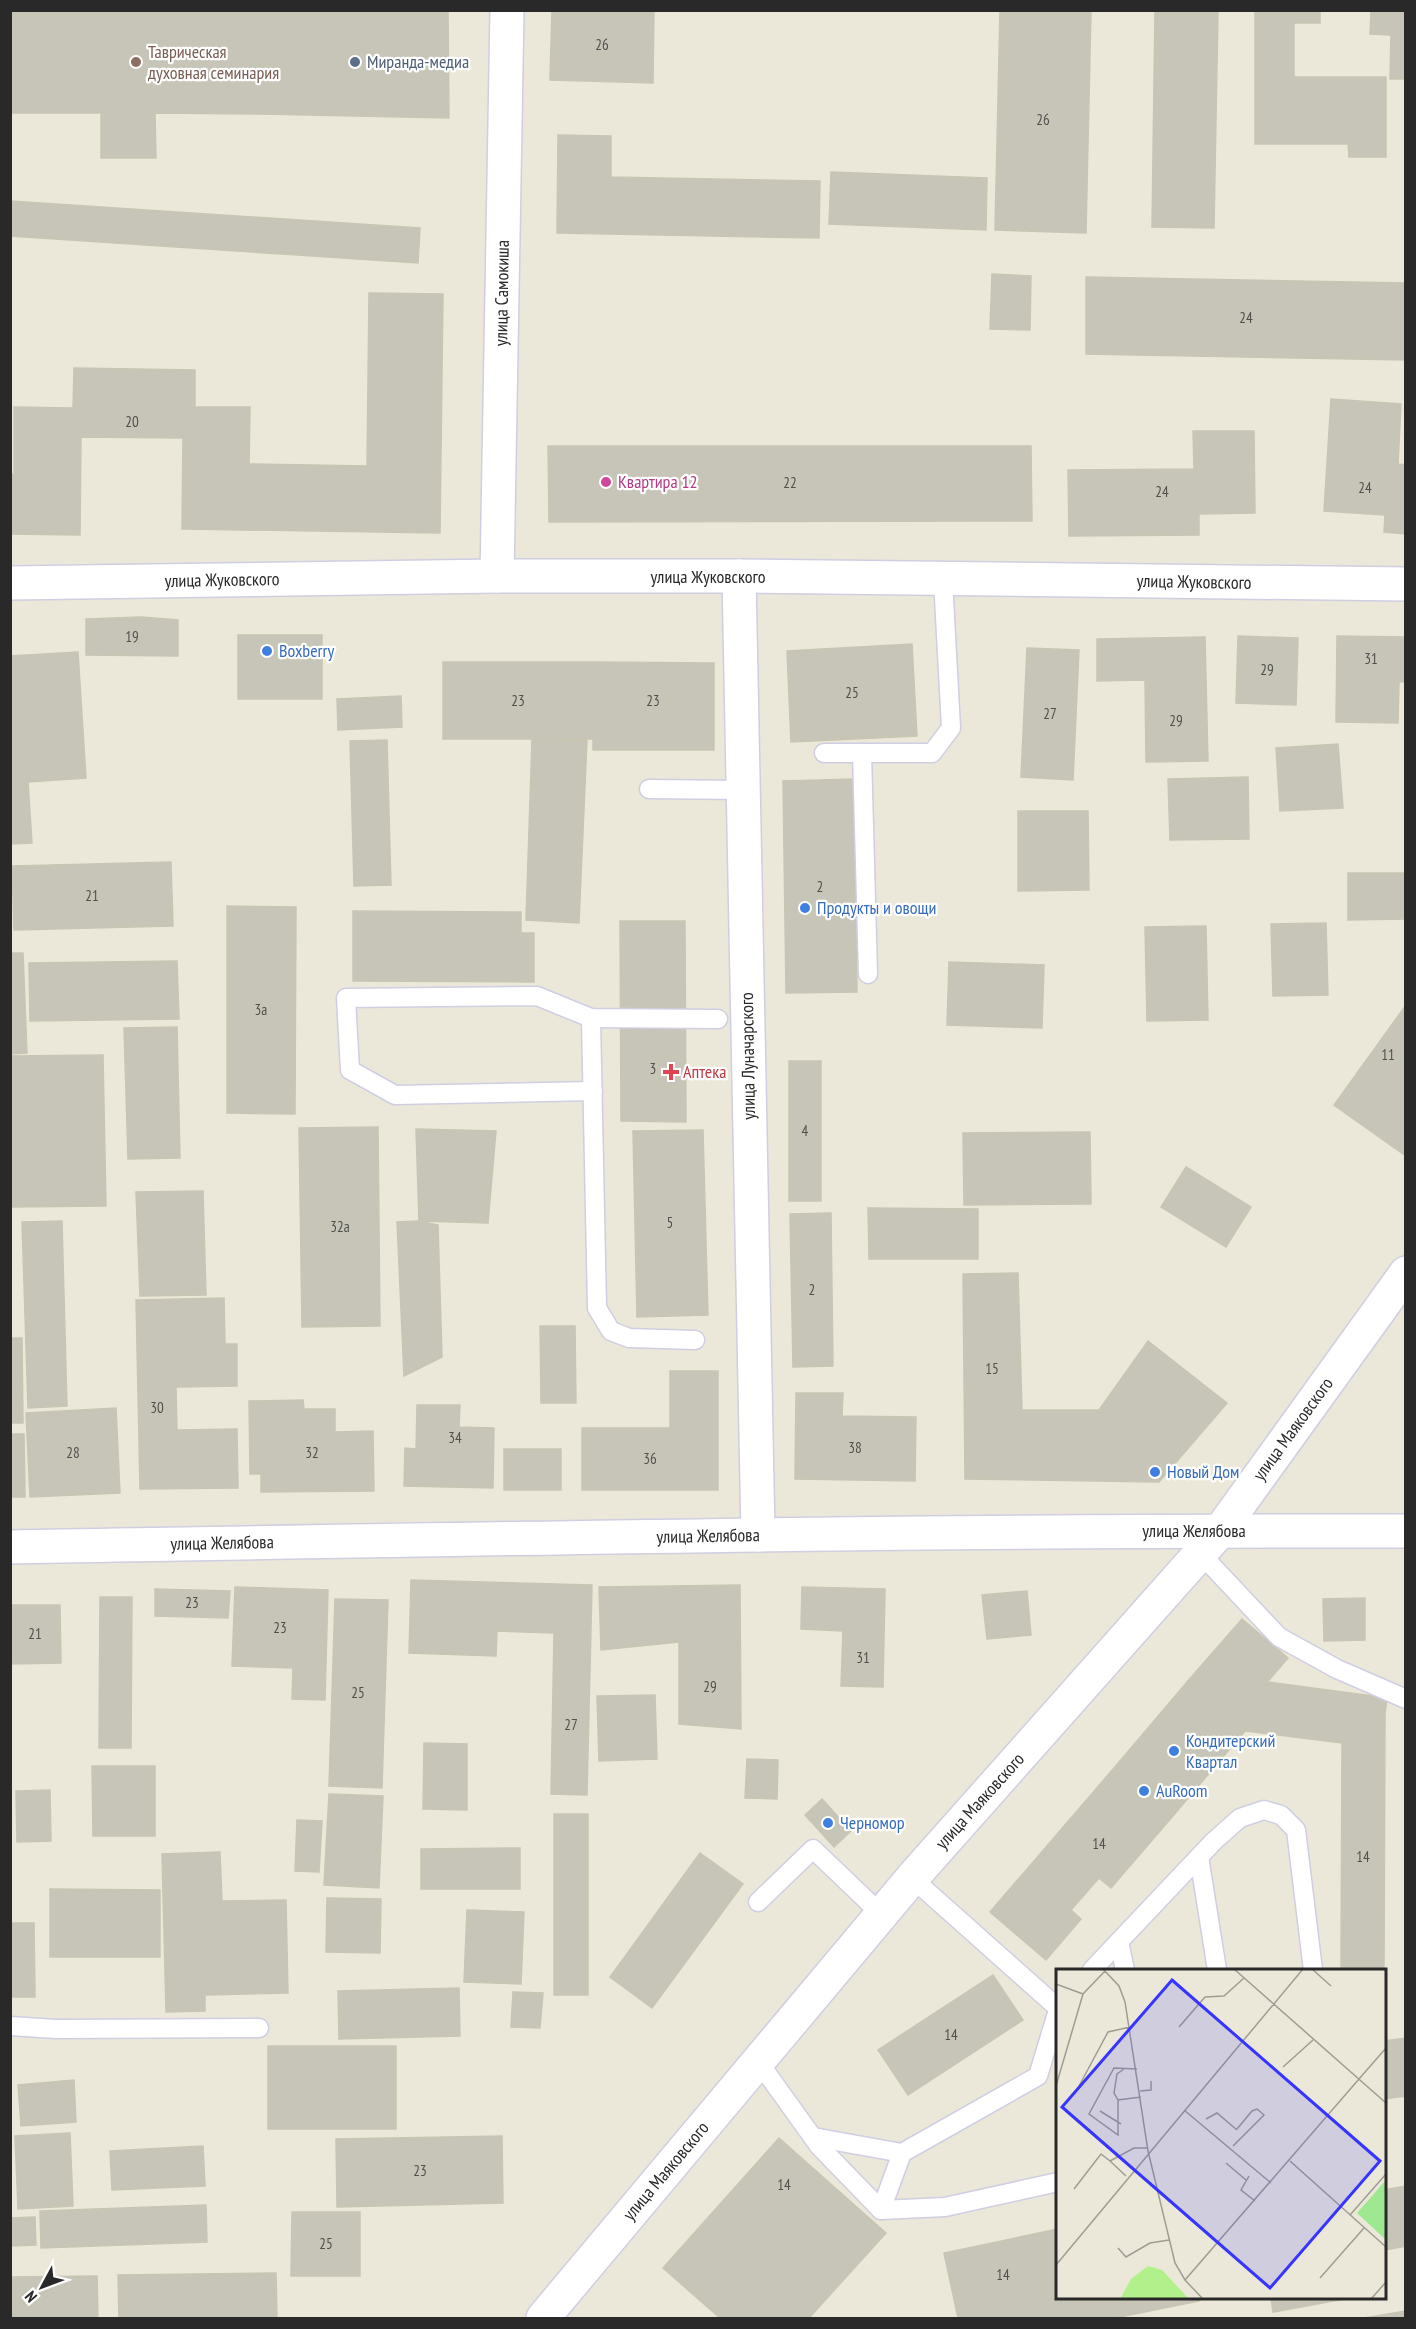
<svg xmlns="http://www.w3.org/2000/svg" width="1416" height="2329" font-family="'PT Sans Narrow',sans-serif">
	<rect width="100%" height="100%" fill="#ece8d9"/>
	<g fill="#c7c5b8" stroke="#c8c5b3" stroke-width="1.5">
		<polygon points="10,10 261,10 261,114 155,113 156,158 101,158 101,113 10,113"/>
		<polygon points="261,10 448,10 449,118 261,114"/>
		<polygon points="552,10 654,10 653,83 550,80"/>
		<polygon points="1000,10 1091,10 1086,233 995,230"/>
		<polygon points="1155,10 1218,10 1214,228 1152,227"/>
		<polygon points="1255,10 1320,10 1320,23 1294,23 1294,77 1386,77 1386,157 1349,157 1348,144 1255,144"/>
		<polygon points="1371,10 1406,10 1406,79 1390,79 1391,35 1370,34"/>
		<polygon points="558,135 611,136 611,177 820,181 819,238 557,233"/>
		<polygon points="831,172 987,178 986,230 829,224"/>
		<polygon points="10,201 420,228 418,263 10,236"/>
		<polygon points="992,274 1031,276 1030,330 990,329"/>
		<polygon points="1086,277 1406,283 1406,360 1086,354"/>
		<polygon points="369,293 443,294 440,533 182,529 183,438 81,437 80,535 10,534 10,474 14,474 14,407 73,408 74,368 195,370 195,407 250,407 249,464 367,466"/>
		<polygon points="1331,399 1401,404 1398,464 1406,465 1406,534 1384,532 1385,515 1324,511"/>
		<polygon points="1193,431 1254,431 1255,513 1199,514 1199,535 1069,536 1068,470 1194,469"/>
		<polygon points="548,446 1031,446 1032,521 549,522"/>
		<polygon points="141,617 178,620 178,656 86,655 86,619"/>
		<rect x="238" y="635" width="84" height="64"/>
		<polygon points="1238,636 1298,638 1296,705 1236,703"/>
		<polygon points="1337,636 1406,637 1406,682 1399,682 1398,723 1336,722"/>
		<polygon points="1205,637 1208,761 1146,762 1145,680 1097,681 1097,639"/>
		<polygon points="912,644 917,736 791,742 787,651"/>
		<polygon points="1027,648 1079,650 1073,780 1021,777"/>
		<polygon points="78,652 86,778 28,782 32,843 10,844 10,656"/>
		<rect x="443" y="662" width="150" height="77"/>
		<polygon points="593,662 714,663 714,750 593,750"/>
		<polygon points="401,696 402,727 338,730 337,699"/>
		<polygon points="532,739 587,740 579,923 526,920"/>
		<polygon points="387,740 391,885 354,886 350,741"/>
		<polygon points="1338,744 1343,808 1280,811 1276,748"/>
		<polygon points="1248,777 1249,839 1170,840 1168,779"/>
		<polygon points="854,779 857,992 786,993 783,781"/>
		<polygon points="1018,811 1088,811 1089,890 1018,891"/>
		<polygon points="171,862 173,926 14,930 12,866"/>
		<polygon points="1348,873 1406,873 1406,919 1348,920"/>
		<polygon points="227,906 296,907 295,1114 227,1113"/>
		<polygon points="353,911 521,912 521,933 534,933 534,982 353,981"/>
		<polygon points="620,921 685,921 686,1122 621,1121"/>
		<polygon points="1326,923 1328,995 1273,996 1271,924"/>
		<polygon points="1206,926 1208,1020 1147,1021 1145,927"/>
		<polygon points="10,953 23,953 27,1053 10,1054"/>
		<polygon points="177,961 179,1019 30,1021 29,963"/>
		<polygon points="949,962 1044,965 1042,1028 947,1025"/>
		<polygon points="1406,1005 1406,1156 1334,1105"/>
		<polygon points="177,1027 180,1158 128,1159 124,1028"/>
		<polygon points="103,1055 106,1206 10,1207 10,1056"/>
		<rect x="789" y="1061" width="32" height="140"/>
		<polygon points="378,1127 380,1326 302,1327 299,1128"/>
		<polygon points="416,1129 496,1131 488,1223 419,1221"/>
		<polygon points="703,1130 708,1315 637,1317 633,1131"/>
		<polygon points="1090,1132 1091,1204 964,1205 963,1133"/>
		<polygon points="1186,1167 1251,1207 1226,1247 1161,1207"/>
		<polygon points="203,1191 206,1295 140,1296 136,1192"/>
		<polygon points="868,1208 978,1209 978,1259 869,1259"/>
		<polygon points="831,1213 833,1366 793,1367 790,1214"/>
		<polygon points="62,1221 67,1406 28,1408 22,1222"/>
		<polygon points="419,1221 438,1225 442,1357 404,1376 397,1222"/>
		<polygon points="1018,1273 1022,1410 1099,1410 1148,1341 1227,1403 1159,1482 965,1479 963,1274"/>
		<polygon points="224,1298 225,1344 237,1344 237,1386 176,1387 177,1430 237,1429 238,1488 140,1489 136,1300"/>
		<polygon points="540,1326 575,1326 576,1403 541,1403"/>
		<polygon points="10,1338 22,1338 23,1423 10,1423"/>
		<polygon points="670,1371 718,1371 718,1490 582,1490 582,1428 670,1428"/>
		<polygon points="796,1393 843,1393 842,1416 916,1417 915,1481 795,1479"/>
		<polygon points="303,1400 304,1409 335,1409 335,1432 373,1431 374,1491 261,1492 261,1474 250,1474 249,1401"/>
		<polygon points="417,1405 460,1405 459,1427 494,1428 493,1488 404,1486 405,1448 416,1449"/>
		<polygon points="116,1408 120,1493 30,1497 26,1413"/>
		<polygon points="10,1434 24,1434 25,1497 10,1497"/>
		<rect x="504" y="1449" width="57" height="41"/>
		<polygon points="411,1580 592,1585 587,1795 551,1794 554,1633 497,1631 496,1656 409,1653"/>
		<polygon points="740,1585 741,1729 679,1724 679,1642 601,1650 599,1587"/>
		<polygon points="235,1587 328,1590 325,1700 292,1699 293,1668 232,1666"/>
		<polygon points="802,1587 885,1589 883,1687 841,1686 843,1631 801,1629"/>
		<polygon points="155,1589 230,1591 228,1618 155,1616"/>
		<polygon points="1027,1591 1031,1635 987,1639 982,1595"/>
		<polygon points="100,1597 132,1597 131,1748 99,1748"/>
		<polygon points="1365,1598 1365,1640 1324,1641 1323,1599"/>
		<polygon points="335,1599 388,1600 382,1788 329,1786"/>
		<polygon points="10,1605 60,1605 61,1663 10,1664"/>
		<polygon points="1242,1619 1288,1658 1251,1701 1263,1711 1245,1731 1187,1682"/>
		<polygon points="1187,1682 1245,1731 1178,1810 1120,1761"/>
		<polygon points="1268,1682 1387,1698 1385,1714 1384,1970 1341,1970 1342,1743 1245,1731 1263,1711 1251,1701"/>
		<polygon points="655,1695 657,1759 599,1761 597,1696"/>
		<polygon points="424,1743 467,1744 467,1810 423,1809"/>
		<polygon points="747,1759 778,1760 777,1799 745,1798"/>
		<polygon points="1120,1761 1178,1810 1111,1888 1099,1878 1071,1910 1081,1919 1046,1960 990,1912"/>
		<polygon points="92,1766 155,1766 155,1836 93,1836"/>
		<polygon points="50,1790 51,1841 17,1842 16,1791"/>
		<polygon points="329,1794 383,1796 379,1888 324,1885"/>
		<polygon points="822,1799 851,1831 834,1847 805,1815"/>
		<rect x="554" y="1814" width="34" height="181"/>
		<polygon points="297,1820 322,1821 319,1872 295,1871"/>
		<polygon points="520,1848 520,1889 421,1889 421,1849"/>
		<polygon points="220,1852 222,1901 286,1900 288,1993 205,1995 205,2011 166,2012 162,1854"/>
		<polygon points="700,1853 743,1884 652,2008 610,1977"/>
		<polygon points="50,1889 160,1890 160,1957 50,1957"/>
		<polygon points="327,1898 381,1899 380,1953 326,1952"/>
		<polygon points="467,1910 524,1912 521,1984 464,1982"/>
		<polygon points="10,1923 34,1923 35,1997 10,1997"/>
		<polygon points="993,1975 1023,2020 908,2095 878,2050"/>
		<polygon points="459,1988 460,2036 339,2039 338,1991"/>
		<polygon points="513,1992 543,1993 540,2028 511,2027"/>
		<polygon points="1406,2038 1406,2096 1384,2099 1384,2041"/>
		<rect x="268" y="2046" width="128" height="83"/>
		<polygon points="74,2080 76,2122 21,2126 18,2085"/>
		<polygon points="70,2133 73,2206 18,2209 15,2136"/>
		<polygon points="502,2136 503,2203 337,2207 336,2139"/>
		<polygon points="779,2138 886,2233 809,2318 720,2318 663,2268"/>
		<polygon points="203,2146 205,2186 112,2190 110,2151"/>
		<polygon points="1406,2186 1406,2246 1384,2250 1384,2190"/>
		<polygon points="206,2205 207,2242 41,2248 40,2211"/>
		<polygon points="292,2212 360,2212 360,2276 291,2276"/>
		<polygon points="35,2217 36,2245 10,2246 10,2218"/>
		<polygon points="1058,2229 1058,2298 1198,2298 1199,2301 1115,2318 958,2318 944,2253"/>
		<polygon points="276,2273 277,2318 119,2318 118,2275"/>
		<polygon points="97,2276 98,2318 10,2318 10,2277"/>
		<polygon points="1271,2298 1350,2298 1273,2312"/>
		<polygon points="1406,2311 1406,2318 1364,2318"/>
	</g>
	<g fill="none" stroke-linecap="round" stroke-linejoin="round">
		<g stroke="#cfcee3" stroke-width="21">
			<g id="service">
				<polyline points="824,753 932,753 951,728 943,579"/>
				<polyline points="862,753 868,974"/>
				<polyline points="649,789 743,790"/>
				<polyline points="591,1018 597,1308 611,1331 629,1338 695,1340"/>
				<polyline points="593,1091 395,1095 350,1070 346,998 537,996 591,1018 718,1019"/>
				<polyline points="1200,1553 1279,1637 1337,1669 1406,1699"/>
				<polyline points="1199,1857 1217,1970"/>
				<polyline points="912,1878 1058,2008"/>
				<polyline points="758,1902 813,1849 881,1914"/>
				<polyline points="1119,1942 1125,1970"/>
				<polyline points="1092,1970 1214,1841 1240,1818 1264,1810 1281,1815 1296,1830 1313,1970"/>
				<polyline points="10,2026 56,2029 259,2028"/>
				<polyline points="758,2061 819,2146 881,2210 945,2207 1058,2182"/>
				<polyline points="813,2137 902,2153 1038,2076 1058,2010"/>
				<polyline points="881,2210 902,2153"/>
			</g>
		</g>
		<g stroke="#cfcee3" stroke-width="36">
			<polyline id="minor" points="739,576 758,1535"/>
		</g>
		<g stroke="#cfcee3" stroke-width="36">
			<g id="secondary">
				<polyline points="497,576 507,10"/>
				<polyline points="10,583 497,576 739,576 1406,584"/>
				<path d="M10,1547C475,1539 940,1530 1406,1531"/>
				<polyline points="543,2318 912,1878 1220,1531 1406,1273"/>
			</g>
		</g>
		<use href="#service" stroke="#fff" stroke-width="18"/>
		<use href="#minor" stroke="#fff" stroke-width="33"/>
		<use href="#secondary" stroke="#fff" stroke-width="33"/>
	</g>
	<circle fill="#8d6e63" stroke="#fff" stroke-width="2" cx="136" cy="62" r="6"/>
	<circle fill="#5c6f8a" stroke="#fff" stroke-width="2" cx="355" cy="62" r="6"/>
	<circle fill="#d1479c" stroke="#fff" stroke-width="2" cx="606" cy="482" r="6"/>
	<g fill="#3f7fe0" stroke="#fff" stroke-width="2">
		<circle cx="267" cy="651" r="6"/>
		<circle cx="805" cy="908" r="6"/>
		<circle cx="1155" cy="1472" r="6"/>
		<circle cx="1174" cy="1751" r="6"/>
		<circle cx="1144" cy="1791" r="6"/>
		<circle cx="828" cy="1823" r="6"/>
	</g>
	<path fill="#e0444e" stroke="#fff" stroke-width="2" d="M668 1063h6v6h6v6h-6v6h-6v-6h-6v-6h6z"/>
	<g text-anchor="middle" stroke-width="4.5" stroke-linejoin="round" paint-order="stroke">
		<g font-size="15" fill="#50504d">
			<text x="602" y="50">26</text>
			<text x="1043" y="125">26</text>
			<text x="1246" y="323">24</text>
			<text x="132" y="427">20</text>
			<text x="790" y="488">22</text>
			<text x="1365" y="493">24</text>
			<text x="1162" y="497">24</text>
			<text x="132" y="642">19</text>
			<text x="1371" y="664">31</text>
			<text x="1267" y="675">29</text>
			<text x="852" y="698">25</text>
			<text x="518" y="706">23</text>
			<text x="653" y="706">23</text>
			<text x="1050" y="719">27</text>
			<text x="1176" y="726">29</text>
			<text x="820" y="892">2</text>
			<text x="92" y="901">21</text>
			<text x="261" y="1015">3а</text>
			<text x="1388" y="1060">11</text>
			<text x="653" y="1074">3</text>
			<text x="805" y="1136">4</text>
			<text x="670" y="1228">5</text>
			<text x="340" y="1232">32а</text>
			<text x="812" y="1295">2</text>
			<text x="992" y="1374">15</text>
			<text x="157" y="1413">30</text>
			<text x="455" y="1443">34</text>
			<text x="855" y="1453">38</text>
			<text x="73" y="1458">28</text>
			<text x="312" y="1458">32</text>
			<text x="650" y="1464">36</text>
			<text x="192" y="1608">23</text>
			<text x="280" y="1633">23</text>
			<text x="35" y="1639">21</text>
			<text x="863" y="1663">31</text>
			<text x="710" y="1692">29</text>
			<text x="358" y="1698">25</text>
			<text x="571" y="1730">27</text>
			<text x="1099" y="1849">14</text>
			<text x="1363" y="1862">14</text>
			<text x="951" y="2040">14</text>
			<text x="420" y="2176">23</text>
			<text x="784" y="2190">14</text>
			<text x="326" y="2249">25</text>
			<text x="1003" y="2280">14</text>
		</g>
		<g font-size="18" fill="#785e54" stroke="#fff" text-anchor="start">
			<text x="148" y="58">Таврическая<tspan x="148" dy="21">духовная семинария</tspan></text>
		</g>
		<g font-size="18" fill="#4e5e75" stroke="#fff" text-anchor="start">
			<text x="367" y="68">Миранда-медиа</text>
		</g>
		<g font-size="18" fill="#292929" stroke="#fff">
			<text transform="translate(502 293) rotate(-89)" y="6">улица Самокиша</text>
			<text x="708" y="583">улица Жуковского</text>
			<text transform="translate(222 580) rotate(-1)" y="6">улица Жуковского</text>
			<text transform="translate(1194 582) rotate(1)" y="6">улица Жуковского</text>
			<text transform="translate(748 1056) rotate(-91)" y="6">улица Луначарского</text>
			<text transform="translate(1293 1429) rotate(-54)" y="6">улица Маяковского</text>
			<text x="1194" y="1537">улица Желябова</text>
			<text transform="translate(708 1536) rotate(-1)" y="6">улица Желябова</text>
			<text transform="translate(222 1543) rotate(-1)" y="6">улица Желябова</text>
			<text transform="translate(980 1801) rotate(-48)" y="6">улица Маяковского</text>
			<text transform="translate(666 2171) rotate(-50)" y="6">улица Маяковского</text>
		</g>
		<g font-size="18" fill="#b23c85" stroke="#fff" text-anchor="start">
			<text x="618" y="488">Квартира 12</text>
		</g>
		<g font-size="18" fill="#366cbe" stroke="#fff" text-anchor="start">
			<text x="279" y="657">Boxberry</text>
			<text x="817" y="914">Продукты и овощи</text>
			<text x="1167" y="1478">Новый Дом</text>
			<text x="1186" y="1747">Кондитерский<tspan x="1186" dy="21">Квартал</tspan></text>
			<text x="1156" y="1797">AuRoom</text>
			<text x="840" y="1829">Черномор</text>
		</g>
		<g font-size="18" fill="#be3a42" stroke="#fff" text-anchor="start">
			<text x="683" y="1078">Аптека</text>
		</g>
	</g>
	<g transform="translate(1056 1969)">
		<rect width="330" height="330" fill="#ece8d9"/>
		<path d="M330,211V271L301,244Z" fill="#9de891"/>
		<path d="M92,297L106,301L133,330H64L75,310Z" fill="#b1f08b"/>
		<path fill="none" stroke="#9e9c93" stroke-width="1.5" d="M47,0L63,17L69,33L92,182L119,294L129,311L147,330M178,0L330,134M256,0L275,17M0,15L27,25M123,58L149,28L168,27L188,9M227,98L257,71M81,100L58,99L33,145L62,166V131L85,128M303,110L330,79M0,117L27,25L49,2M22,119L52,63L74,58M84,122L95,121V112M62,131L58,124L61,105L68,100M128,141L215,214M44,142L65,155M150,150L161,144L181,161M177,177L208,146L201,140L196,142L181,160M234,192L330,278M170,194L190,211M70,207L54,192L78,179H92M193,207L185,221L199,232M18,220L45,185L54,192M294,246L330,205M62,279L70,288L94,274L113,271M0,296L247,0M264,309L308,259M129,311L303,110M315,330L330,313"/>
		<path fill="#3734ff" fill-opacity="0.15" stroke="#3734ff" stroke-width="3" d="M116,11L324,192L214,319L6,138Z"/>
		<rect width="330" height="330" fill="none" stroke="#292929" stroke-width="3"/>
	</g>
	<rect width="1416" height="2329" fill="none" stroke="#292929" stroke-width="24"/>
	<g transform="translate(42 2287) rotate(229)" stroke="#ffffff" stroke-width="4.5" paint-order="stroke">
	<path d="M0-4.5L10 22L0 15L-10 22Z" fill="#292929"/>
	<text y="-9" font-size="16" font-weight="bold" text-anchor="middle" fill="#292929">N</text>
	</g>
</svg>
